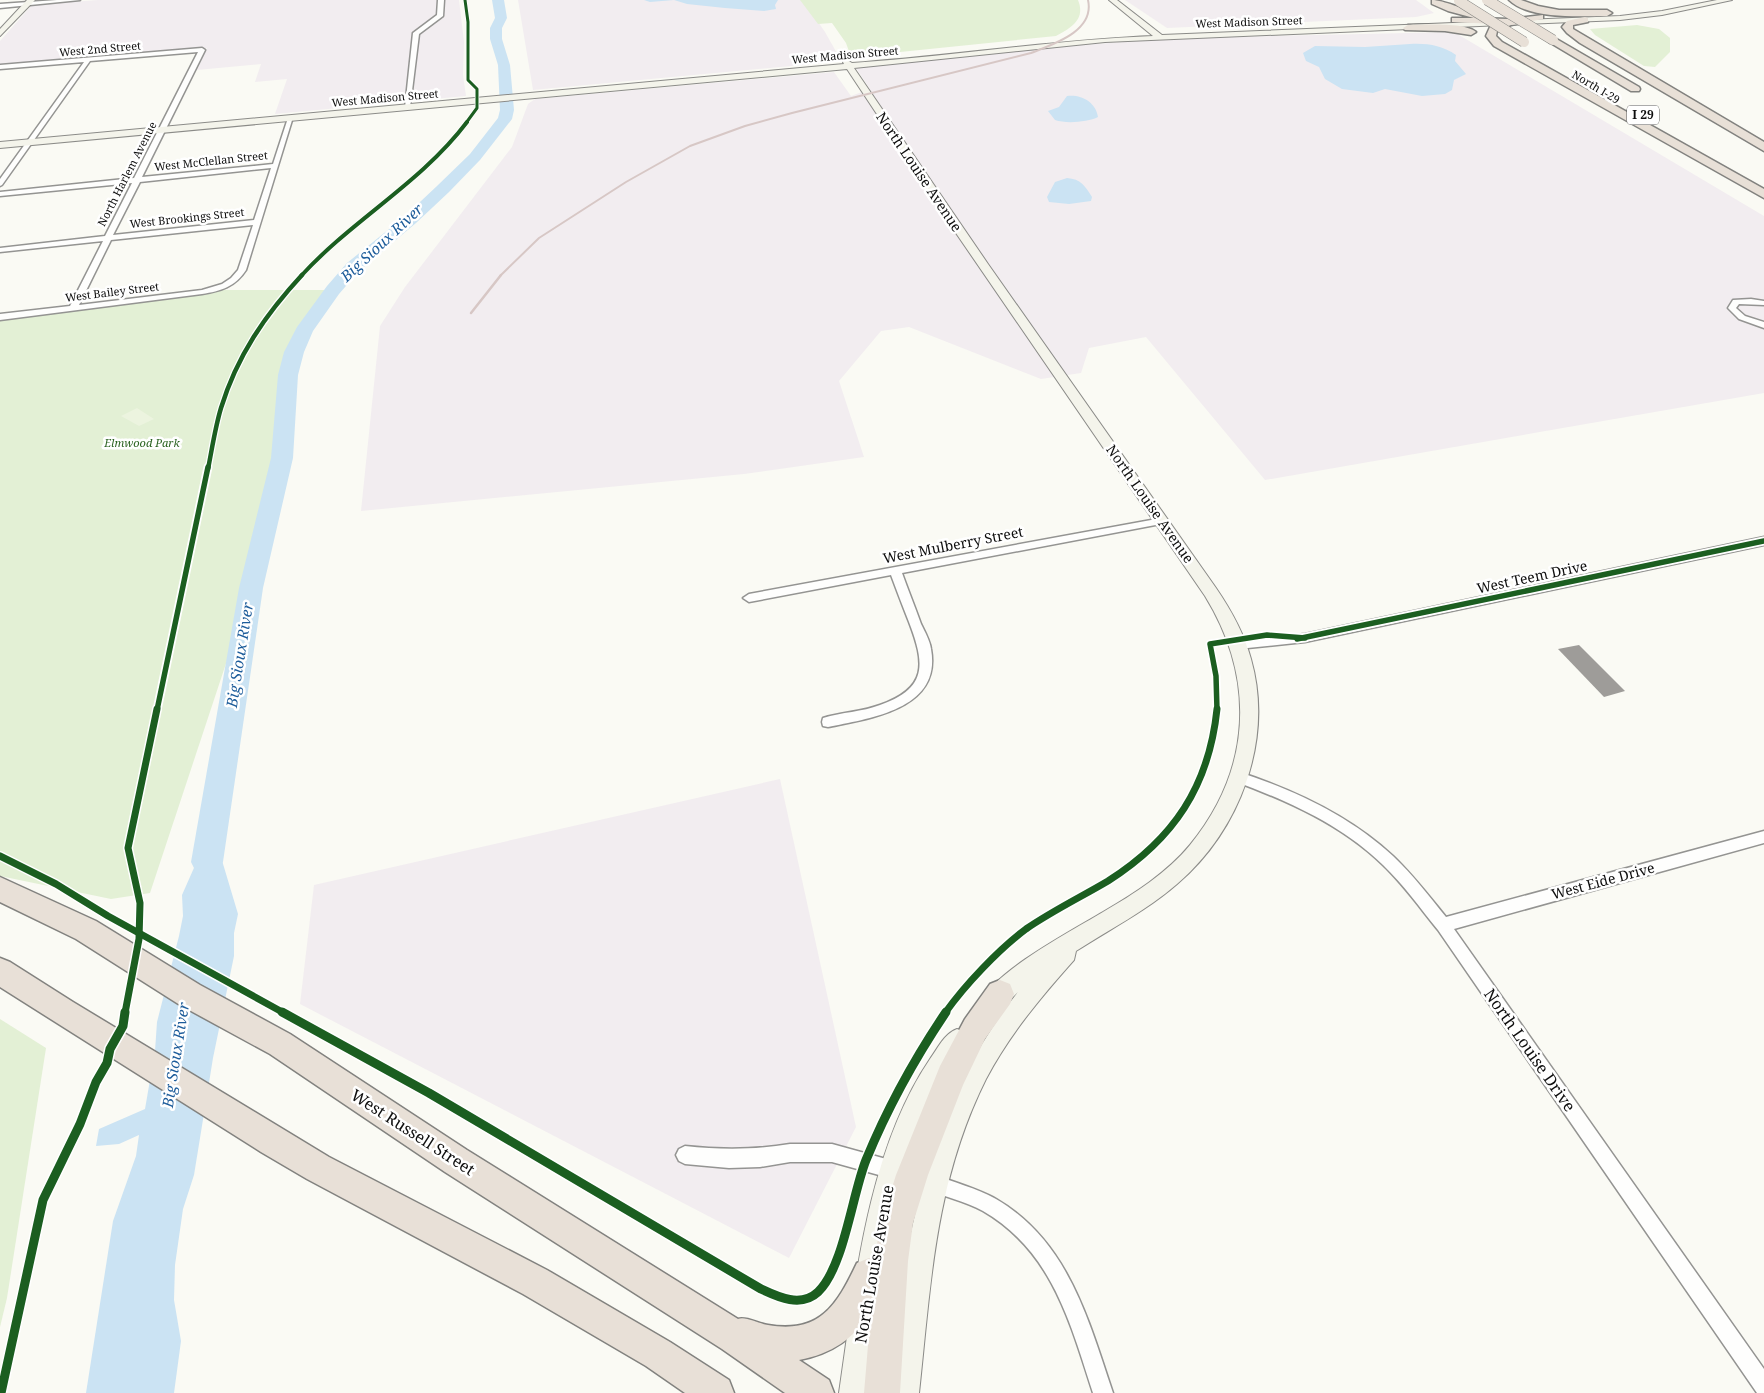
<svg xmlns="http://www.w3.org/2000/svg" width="1764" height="1393" font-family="'Noto Serif',serif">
	<rect width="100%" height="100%" fill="#fafaf4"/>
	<g fill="#f2edf0">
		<polygon points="98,0 459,0 464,42 463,75 466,96 275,114 287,79 255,82 261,64 197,70 207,48 0,65 0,41 32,5"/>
		<polygon points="518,0 803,0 825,32 838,55 831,61 824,63 533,90"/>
		<polygon points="1125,0 1416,0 1434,13 1416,17 1167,28"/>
		<polygon points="1454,32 1764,216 1764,393 1265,480 1146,337 1089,348 1081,373 1041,379 909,327 881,331 839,381 864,457 744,474 361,511 380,326 405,287 512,147 528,104 535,99 834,72 851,96 870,89 856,68 1039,48 1180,38"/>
		<polygon points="780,779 856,1127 789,1258 300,1004 314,885"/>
	</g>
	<g fill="#e3f0d5">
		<path d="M800,0H1078C1086,19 1071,28 1056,36L851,57L846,43L832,23L818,24Z"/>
		<polygon points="1637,25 1659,29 1670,38 1670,52 1655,67 1644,66 1595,35 1590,29"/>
		<polygon points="215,290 333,290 304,331 294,352 288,375 282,458 265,535 251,588 150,893 111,899 0,876 0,316"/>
		<polygon points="0,1019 46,1048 7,1298 0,1327"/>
	</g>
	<polygon fill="#ecf4df" points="137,408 154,419 139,426 121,416"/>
	<g fill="#cbe3f3">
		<polygon points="644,0 778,0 775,5 776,9 764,11 725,8 687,4 674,0 650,2"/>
		<path d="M1410,44C1426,43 1442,45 1456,55L1455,61L1466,74L1454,80L1452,90L1445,94L1422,96L1385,89L1373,93L1342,89L1325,79L1319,67L1306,61L1303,53L1315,46L1365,47Z"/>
		<path d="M1067,96C1081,94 1096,102 1098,117C1088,122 1066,124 1055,120L1048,111L1059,107Z"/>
		<path d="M1067,178C1081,179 1085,186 1092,197L1091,201L1069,204L1049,202L1047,197L1055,182Z"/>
		<polygon points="212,827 238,914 234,933 234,956 213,1058 194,1175 183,1209 175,1265 174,1300 181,1341 174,1393 86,1393 113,1221 136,1156 139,1135 119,1144 96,1146 99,1129 145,1109 155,1051 157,1022 179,936 183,916 182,895"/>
	</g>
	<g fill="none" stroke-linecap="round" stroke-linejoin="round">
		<polygon fill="#cbe3f3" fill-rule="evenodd" points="492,0 504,0 507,18 502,28 502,39 510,65 514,110 512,119 480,160 449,192 416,223 359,271 339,294 313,331 304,352 298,375 293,458 263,588 223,862 218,872 207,876 196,872 191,862 239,588 271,458 278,375 284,352 297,327 327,286 347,263 404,217 437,186 470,154 498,118 500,110 498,65 490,39 490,28 495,18"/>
	</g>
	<polygon fill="#9e9c99" points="1579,645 1625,691 1604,697 1558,649"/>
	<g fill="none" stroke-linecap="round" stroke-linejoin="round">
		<g stroke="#949492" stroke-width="3">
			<g id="street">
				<polygon points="57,0 80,0 0,8 0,4"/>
				<polygon points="438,0 444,0 443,16 419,34 410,107 405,108 413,33 437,15"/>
				<path d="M202,48L205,50L142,177L273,164L288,118L293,117L246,270C235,287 221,291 202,294L0,320V314L70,306L103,241L0,252V248L105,236L132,183L0,196V192L134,178L198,52L90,61L2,185L0,186V179L84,62L0,69V65ZM271,168L254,220L113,235L140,182ZM253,225L238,270L231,278L222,284L202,290L79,305L111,240Z"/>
				<polygon points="1751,299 1764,301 1764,305 1739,304 1736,308 1745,316 1764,322 1764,328 1739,319 1728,308 1733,300"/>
				<path d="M1162,518L1166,519L1167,521L1166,523L902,573C908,590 915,607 921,624C925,632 930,641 931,649C942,709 871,718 828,727L823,726L822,722L823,718C842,712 862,712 880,705C928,688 925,664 909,622C903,607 897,591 891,575L749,602L743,598L749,594Z"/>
				<polygon points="1764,537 1764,545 1305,642 1238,649 1232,645 1238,641 1305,634"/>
				<path d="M1239,772C1294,790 1350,816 1393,856C1413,875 1429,896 1446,917L1764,831V843L1454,929L1764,1369V1393H1757L1438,930C1420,908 1404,885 1383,865C1342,825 1288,801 1234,781L1232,777L1234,773Z"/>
				<path d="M790,1144H832L897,1162L903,1165L906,1171L903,1177L897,1180L832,1162H790L760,1167L729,1168L685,1164L679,1161L676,1155L679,1149L685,1146C721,1150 754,1150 790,1144Z"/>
				<path d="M932,1174C953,1182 976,1188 996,1199C1068,1241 1088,1319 1113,1393H1093C1070,1322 1052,1251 983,1211C965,1201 944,1197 926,1189L923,1183L926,1177Z"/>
			</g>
		</g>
		<g stroke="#8b8b88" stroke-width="2">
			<g id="secondary">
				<polygon points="27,0 35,0 0,36 0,29"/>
				<path d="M1109,0H1117L1162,35L1620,16L1662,11L1717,0H1732L1662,15L1620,20L1105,42L854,68L988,264L1216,588C1231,610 1244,633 1251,659C1274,740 1240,830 1177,884C1146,911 1110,929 1076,951L1074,960C1041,997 1009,1035 986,1079C935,1181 931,1283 919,1393H891C897,1347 899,1300 907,1254C924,1159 958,1068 1018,992L1001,1009L993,1012L985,1009L982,1001C995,971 1073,930 1103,912C1134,894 1167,873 1190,845C1252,769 1256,679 1205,596L947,220L847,69L0,148V142L844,64L843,62L847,60L852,63C952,56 1052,40 1153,36Z"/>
				<path d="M957,1029L965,1032L968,1040L942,1082L924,1117L903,1169L882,1275L867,1393H839C855,1285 867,1152 930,1059C938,1048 944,1034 957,1029Z"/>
			</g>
		</g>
		<g stroke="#82827f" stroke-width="3">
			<g id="highway">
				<path d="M1432,0C1443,0 1465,10 1477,13L1479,15L1474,18L1509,19L1543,15V19L1511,25L1497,31L1496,36L1502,42L1764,189V198L1494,46L1486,36L1490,27L1496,24L1452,22V18H1474L1448,11L1432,4Z"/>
				<path d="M1509,0H1521L1538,6L1559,10H1607L1612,13L1607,16C1580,16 1530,20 1509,0Z"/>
				<polygon points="1585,17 1588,18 1588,22 1573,25 1573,29 1764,142 1764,151 1580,43 1567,33 1562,27 1567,21"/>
				<path d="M1408,25C1424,25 1464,22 1476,32L1471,35L1445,31L1405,30L1403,28Z"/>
				<polygon points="1553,37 1639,87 1640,89 1639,91 1631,91 1549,42 1548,40"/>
				<path d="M0,877L96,921L200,985L290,1034L467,1150L738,1319C746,1316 759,1324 768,1325C820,1334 837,1305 857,1263L869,1258L874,1260L881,1223L896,1175L940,1066L965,1019L990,984L1000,980L1010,984L1014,994L1010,1004L985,1039L963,1085L928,1175L913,1223L908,1261L900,1393H864L871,1310C855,1339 831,1354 799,1360L829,1380L834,1393H785L722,1349L445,1172L270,1054L180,1005L76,939L0,902Z"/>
				<polygon points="0,958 10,962 73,1002 329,1157 547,1270 670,1342 729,1380 734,1393 685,1393 646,1366 523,1294 307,1179 261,1152 0,987"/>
			</g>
		</g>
		<use href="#street" fill="#fefefd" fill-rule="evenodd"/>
		<use href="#secondary" fill="#f4f4eb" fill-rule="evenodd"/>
		<use href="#highway" fill="#e8e0d7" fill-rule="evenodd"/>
		<path stroke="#d7c7c5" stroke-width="2" d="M500,276L539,238L626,182L690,146L745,126L792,113L1031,53C1054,44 1095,31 1088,0"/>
		<polyline stroke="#d7c7c5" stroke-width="2.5" points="471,313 501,275"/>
		<g stroke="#82827f" stroke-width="11" stroke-linecap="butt">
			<g id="highway-bridge">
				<polyline points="1487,0 1553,40"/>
				<polyline points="1459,1 1524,42"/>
			</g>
		</g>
		<use href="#highway-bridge" stroke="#e8e0d7" stroke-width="10"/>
		<g stroke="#fff" stroke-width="4.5">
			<polyline id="cycleway-far5" points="465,0 468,22 468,80 477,89 477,108 466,123"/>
		</g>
		<g stroke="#fff" stroke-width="5.5">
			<path id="cycleway-far4" d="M301,276C352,220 421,183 467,122"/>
		</g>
		<g stroke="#fff" stroke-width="7">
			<path id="cycleway-far3" d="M208,469C212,449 215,428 221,408C237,356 265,315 302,275"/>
		</g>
		<g stroke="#fff" stroke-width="9">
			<g id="cycleway-far2">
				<polyline points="1297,639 1764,541"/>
				<polyline points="157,710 208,467"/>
				<polyline points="1217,710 1216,676 1210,644 1267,635 1305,638"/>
			</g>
		</g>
		<g stroke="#fff" stroke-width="10">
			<g id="cycleway-far1">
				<polyline points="0,856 56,884 108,916 284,1013"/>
				<polyline points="125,1013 139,939 140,903 128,848 157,709"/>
				<path d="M945,1013C965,985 998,950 1026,929C1052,911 1081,897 1108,881C1174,839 1209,786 1217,709"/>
			</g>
		</g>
		<g stroke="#fff" stroke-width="12">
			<g id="cycleway">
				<path d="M282,1012L429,1093L761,1289C778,1297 801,1308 818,1292C844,1267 852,1195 866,1160C887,1109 915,1058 946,1012"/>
				<polyline points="1,1393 43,1200 80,1124 96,1082 107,1063 110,1049 123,1026 125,1012"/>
			</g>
		</g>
		<use href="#cycleway-far5" stroke="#1b5e20" stroke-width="3"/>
		<use href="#cycleway-far4" stroke="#1b5e20" stroke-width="4"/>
		<use href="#cycleway-far3" stroke="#1b5e20" stroke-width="4.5"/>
		<use href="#cycleway-far2" stroke="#1b5e20" stroke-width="5.5"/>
		<use href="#cycleway-far1" stroke="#1b5e20" stroke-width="7"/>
		<use href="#cycleway" stroke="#1b5e20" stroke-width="9"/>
	</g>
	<g text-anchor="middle" stroke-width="5" stroke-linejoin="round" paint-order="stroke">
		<g font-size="11" fill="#0e0e0e" stroke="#fff">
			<text transform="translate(1249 22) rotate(-2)" y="4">West Madison Street</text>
			<text transform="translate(100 49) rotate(-5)" y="4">West 2nd Street</text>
			<text transform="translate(845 55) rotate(-5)" y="4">West Madison Street</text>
			<text transform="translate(1596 87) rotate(31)" y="4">North I-29</text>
			<text transform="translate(385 98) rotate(-5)" y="4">West Madison Street</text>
			<text transform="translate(211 161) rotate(-6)" y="4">West McClellan Street</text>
			<text transform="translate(127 174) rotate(-63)" y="4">North Harlem Avenue</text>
			<text transform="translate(187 218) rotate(-6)" y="4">West Brookings Street</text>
			<text transform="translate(112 292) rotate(-7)" y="4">West Bailey Street</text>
		</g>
		<g font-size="11" font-style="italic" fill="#2b6321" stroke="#fff">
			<text x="142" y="447">Elmwood Park</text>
		</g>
		<rect fill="#fff" stroke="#565656" stroke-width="1" x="1627" y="105.5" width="32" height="19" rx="4"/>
		<g font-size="12" font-weight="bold" fill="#0e0e0e">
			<text x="1643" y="119">I 29</text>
		</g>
		<g font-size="14" fill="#0e0e0e" stroke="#fff">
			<text transform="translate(919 172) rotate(56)" y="5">North Louise Avenue</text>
			<text transform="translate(1150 504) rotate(55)" y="5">North Louise Avenue</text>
			<text transform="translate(953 545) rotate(-11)" y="5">West Mulberry Street</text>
			<text transform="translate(1532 577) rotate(-12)" y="5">West Teem Drive</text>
			<text transform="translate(1603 881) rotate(-15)" y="5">West Eide Drive</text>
		</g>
		<g font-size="15" font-style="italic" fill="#1d5c9a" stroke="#fff">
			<text transform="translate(382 243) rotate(-43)" y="5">Big Sioux River</text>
			<text transform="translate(240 655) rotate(-81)" y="5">Big Sioux River</text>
			<text transform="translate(176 1055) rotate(-81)" y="5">Big Sioux River</text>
		</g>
		<g font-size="16" fill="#0e0e0e" stroke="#fff">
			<text transform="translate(1530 1050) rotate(55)" y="6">North Louise Drive</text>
			<text transform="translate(413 1132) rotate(33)" y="6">West Russell Street</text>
			<text transform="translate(874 1264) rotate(-80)" y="6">North Louise Avenue</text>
		</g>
	</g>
</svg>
